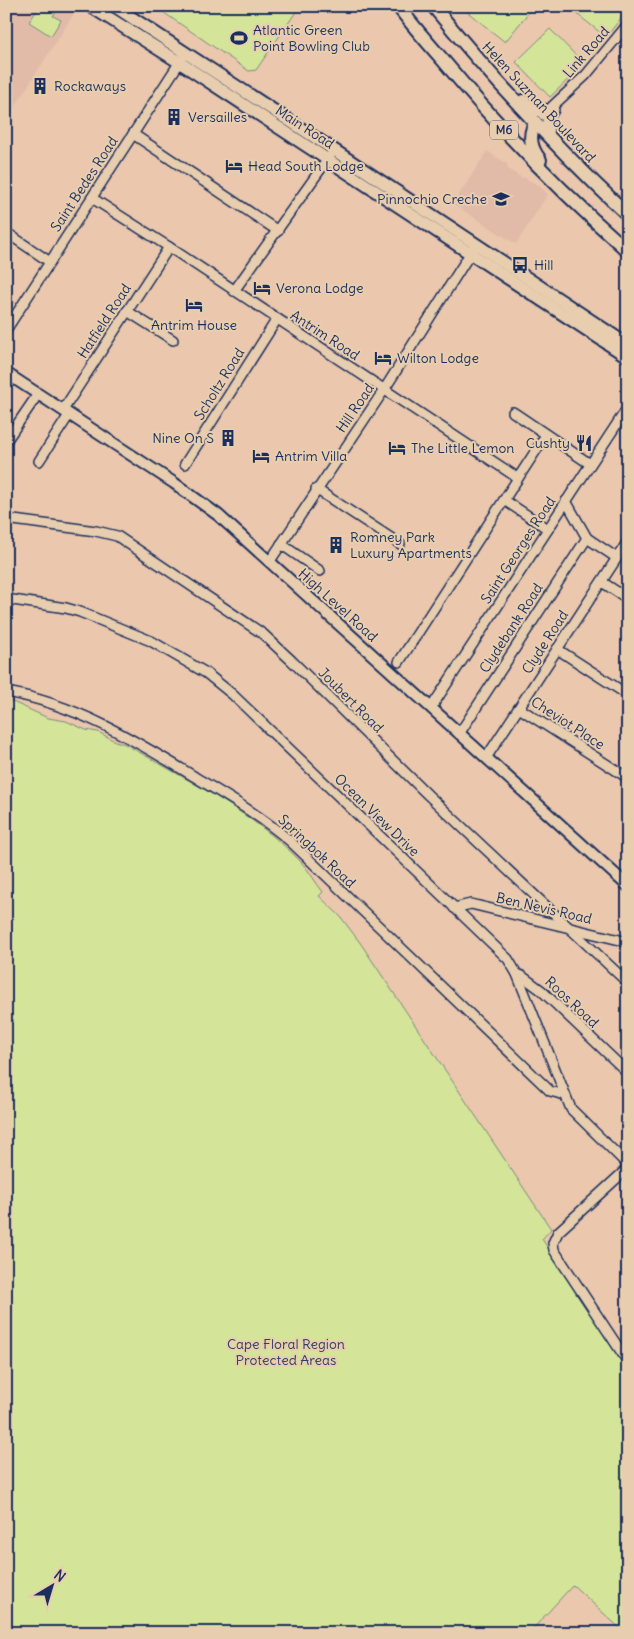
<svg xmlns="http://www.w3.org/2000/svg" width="634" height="1639" font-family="Delius,sans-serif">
	<rect width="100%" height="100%" fill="#ebc7ad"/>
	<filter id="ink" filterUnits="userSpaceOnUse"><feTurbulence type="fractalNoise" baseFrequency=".02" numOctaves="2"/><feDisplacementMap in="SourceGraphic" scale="10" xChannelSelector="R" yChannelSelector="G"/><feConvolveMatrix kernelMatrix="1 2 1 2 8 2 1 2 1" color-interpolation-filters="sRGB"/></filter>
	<g filter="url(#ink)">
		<g fill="#e1bba8">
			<polygon points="6,6 66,6 75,12 12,111 6,107"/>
			<polygon points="487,151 507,164 508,169 522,178 523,177 538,185 548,194 516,244 453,204"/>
		</g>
		<g fill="#d4e599" stroke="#788a7c">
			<polygon points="40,6 48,6 56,11 53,16 61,20 51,36 29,22"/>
			<polygon points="154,6 300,6 256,70 249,71"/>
			<polygon points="460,6 534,6 505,42"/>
			<polygon points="567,6 628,6 628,9 606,37"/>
			<polygon points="550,29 584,64 550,97 516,62"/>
			<path d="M6,699L48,718L66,721L86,730L98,732L115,741L125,744C183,778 253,812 300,861C309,870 315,882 323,892L319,896L340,916L361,944L551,1229L542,1239L628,1372V1633H625L573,1585L529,1633H6Z"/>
		</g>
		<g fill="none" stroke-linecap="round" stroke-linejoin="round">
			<g stroke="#1b2f5e" stroke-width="12">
				<g id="minor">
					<polyline points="543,115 586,75 628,24"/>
					<polyline points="133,134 278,231"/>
					<polyline points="550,137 547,120 554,110"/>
					<polyline points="92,198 169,247 518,478"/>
					<polyline points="7,233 50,262"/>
					<polyline points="234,291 330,156"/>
					<polyline points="127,311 173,340"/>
					<polyline points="6,330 183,57"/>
					<polyline points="63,410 169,247"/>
					<polyline points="513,412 590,464"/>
					<polyline points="6,441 38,394"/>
					<polyline points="39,461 69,415"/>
					<polyline points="185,464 277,319"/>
					<polyline points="316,489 400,544"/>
					<polyline points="504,500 548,529"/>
					<polyline points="566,501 587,538 617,558"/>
					<polyline points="6,519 96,531 117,536 263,634 292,661 428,795 628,983"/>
					<polyline points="281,544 320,571"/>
					<polyline points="270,561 384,390 473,249"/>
					<polyline points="602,582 628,599"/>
					<polyline points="6,599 66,608 80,612 151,641 206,673 232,694 508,959 517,974 571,1109 628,1165"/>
					<polyline points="557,649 628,695"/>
					<polyline points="399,662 546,435"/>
					<path d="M6,692C76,704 136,741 195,777C228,797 261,816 290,841L550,1091L565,1095"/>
					<polyline points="431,708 628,407"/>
					<polyline points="519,708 628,778"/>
					<polyline points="459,734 587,538"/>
					<polyline points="486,758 628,541"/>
					<polyline points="454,908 471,904 628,942"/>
					<polyline points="517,974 522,976 541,990 628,1073"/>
					<polyline points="628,1168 558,1232 553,1243 554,1250 628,1362"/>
				</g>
			</g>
			<g stroke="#1b2f5e" stroke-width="14">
				<polyline id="tertiary" points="6,373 174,483 218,515 628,886"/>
			</g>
			<g stroke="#1b2f5e" stroke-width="15">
				<g id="secondary">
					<polyline points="90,6 179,62 628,357"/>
					<polyline points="114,6 334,150 628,345"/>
				</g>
			</g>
			<g stroke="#1b2f5e" stroke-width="16">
				<g id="primary">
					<path d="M398,6C412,25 427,42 442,59C499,128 561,192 628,251"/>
					<path d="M433,6C494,80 558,150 628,215"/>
					<polyline points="523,101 534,110 547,111"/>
					<path d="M535,123C528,136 531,149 540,160"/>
				</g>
			</g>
			<use href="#minor" stroke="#e8ceaf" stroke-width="9"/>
			<use href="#tertiary" stroke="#e8ceaf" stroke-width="10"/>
			<use href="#secondary" stroke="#e8ceaf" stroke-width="11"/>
			<use href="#primary" stroke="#e8ceaf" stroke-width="12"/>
		</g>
	</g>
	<defs>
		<g id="stadium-bare" transform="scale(1.35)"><path d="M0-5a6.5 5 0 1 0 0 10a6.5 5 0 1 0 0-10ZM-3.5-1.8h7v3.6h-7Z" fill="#1b2f5e" stroke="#e8ceaf" stroke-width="2.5" paint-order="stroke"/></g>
		<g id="building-bare" transform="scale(1.35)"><path d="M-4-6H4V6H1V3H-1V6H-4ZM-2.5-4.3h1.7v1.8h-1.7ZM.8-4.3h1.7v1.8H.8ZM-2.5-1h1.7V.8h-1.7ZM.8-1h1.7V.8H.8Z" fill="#1b2f5e" stroke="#e8ceaf" stroke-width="2.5" paint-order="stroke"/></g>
		<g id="hotel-bare" transform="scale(1.35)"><path d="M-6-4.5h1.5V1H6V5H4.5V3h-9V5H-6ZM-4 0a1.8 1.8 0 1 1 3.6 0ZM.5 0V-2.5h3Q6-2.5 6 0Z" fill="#1b2f5e" stroke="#e8ceaf" stroke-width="2.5" paint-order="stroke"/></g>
		<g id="school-bare" transform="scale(1.35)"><path d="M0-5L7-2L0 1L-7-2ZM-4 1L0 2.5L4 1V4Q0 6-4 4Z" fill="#1b2f5e" stroke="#e8ceaf" stroke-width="2.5" paint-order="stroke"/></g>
		<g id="bus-bare" transform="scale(1.35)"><path d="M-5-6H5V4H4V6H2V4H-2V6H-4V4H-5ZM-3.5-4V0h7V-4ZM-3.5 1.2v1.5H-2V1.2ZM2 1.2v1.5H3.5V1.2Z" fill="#1b2f5e" stroke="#e8ceaf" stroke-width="2.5" paint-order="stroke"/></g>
		<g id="restaurant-bare" transform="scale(1.35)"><path d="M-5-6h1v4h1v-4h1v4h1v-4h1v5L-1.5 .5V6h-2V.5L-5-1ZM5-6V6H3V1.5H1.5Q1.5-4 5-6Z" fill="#1b2f5e" stroke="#e8ceaf" stroke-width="2.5" paint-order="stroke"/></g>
	</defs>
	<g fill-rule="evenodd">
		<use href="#stadium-bare" x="239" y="38"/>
		<use href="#building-bare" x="40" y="86"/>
		<use href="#building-bare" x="174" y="117"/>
		<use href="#hotel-bare" x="234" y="166"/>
		<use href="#school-bare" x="501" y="199"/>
		<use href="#bus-bare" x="520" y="265"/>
		<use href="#hotel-bare" x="262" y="288"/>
		<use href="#hotel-bare" x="194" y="305"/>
		<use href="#hotel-bare" x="383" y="358"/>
		<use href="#building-bare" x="228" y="438"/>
		<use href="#restaurant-bare" x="584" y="443"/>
		<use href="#hotel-bare" x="397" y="448"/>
		<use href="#hotel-bare" x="261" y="456"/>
		<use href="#building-bare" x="336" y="545"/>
	</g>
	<g text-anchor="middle" stroke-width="4" stroke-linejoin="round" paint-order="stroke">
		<rect fill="#e8ceaf" stroke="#585f76" stroke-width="1" x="490" y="120.5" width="28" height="19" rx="4"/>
		<g font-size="12" font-weight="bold" fill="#1b2f5e">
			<text x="504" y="134">M6</text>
		</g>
		<g font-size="14" fill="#1b2f5e" stroke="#e8ceaf" text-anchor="start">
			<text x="253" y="35">Atlantic Green<tspan x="253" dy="16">Point Bowling Club</tspan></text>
			<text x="54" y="91">Rockaways</text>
			<text x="188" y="122">Versailles</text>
			<text x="248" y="171">Head South Lodge</text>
			<text x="487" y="204" text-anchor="end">Pinnochio Creche</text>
			<text x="534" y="270">Hill</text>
			<text x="276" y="293">Verona Lodge</text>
			<text x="194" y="330" text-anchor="middle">Antrim House</text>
			<text x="397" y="363">Wilton Lodge</text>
			<text x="214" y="443" text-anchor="end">Nine On S</text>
			<text x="570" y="448" text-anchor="end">Cushty</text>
			<text x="411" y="453">The Little Lemon</text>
			<text x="275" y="461">Antrim Villa</text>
			<text x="350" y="542">Romney Park<tspan x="350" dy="16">Luxury Apartments</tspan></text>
		</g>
		<g font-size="14" fill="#1b2f5e" stroke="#e8ceaf">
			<text transform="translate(586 52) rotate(-49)" y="5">Link Road</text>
			<text transform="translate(539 102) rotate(47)" y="5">Helen Suzman Boulevard</text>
			<text transform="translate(305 127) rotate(33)" y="5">Main Road</text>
			<text transform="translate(84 184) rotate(-57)" y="5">Saint Bedes Road</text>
			<text transform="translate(104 321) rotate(-57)" y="5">Hatfield Road</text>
			<text transform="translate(325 335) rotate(33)" y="5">Antrim Road</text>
			<text transform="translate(219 384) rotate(-58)" y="5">Scholtz Road</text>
			<text transform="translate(355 408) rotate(-56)" y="5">Hill Road</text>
			<text transform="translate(518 550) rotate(-57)" y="5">Saint Georges Road</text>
			<text transform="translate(338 605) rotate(42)" y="5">High Level Road</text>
			<text transform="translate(511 628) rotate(-57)" y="5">Clydebank Road</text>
			<text transform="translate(545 642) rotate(-57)" y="5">Clyde Road</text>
			<text transform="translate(351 700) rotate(45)" y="5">Joubert Road</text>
			<text transform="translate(568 723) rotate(33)" y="5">Cheviot Place</text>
			<text transform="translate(377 815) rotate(44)" y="5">Ocean View Drive</text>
			<text transform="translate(317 851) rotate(43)" y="5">Springbok Road</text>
			<text transform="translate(544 908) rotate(13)" y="5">Ben Nevis Road</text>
			<text transform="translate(572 1002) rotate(43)" y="5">Roos Road</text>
		</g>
		<g font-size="14" fill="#2e4164" stroke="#e8ceaf">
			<text x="286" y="1349">Cape Floral Region<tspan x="286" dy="16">Protected Areas</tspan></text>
		</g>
	</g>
	<rect width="634" height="1639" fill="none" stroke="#e8ceaf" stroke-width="25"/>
	<rect x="12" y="12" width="609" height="1614" fill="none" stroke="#1b2f5e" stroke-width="2" filter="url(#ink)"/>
	<g transform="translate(52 1586) rotate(38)" stroke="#e8ceaf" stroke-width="4" paint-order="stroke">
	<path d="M0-4L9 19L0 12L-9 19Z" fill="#1b2f5e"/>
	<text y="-8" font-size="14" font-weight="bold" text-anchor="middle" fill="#1b2f5e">N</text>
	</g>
</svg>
